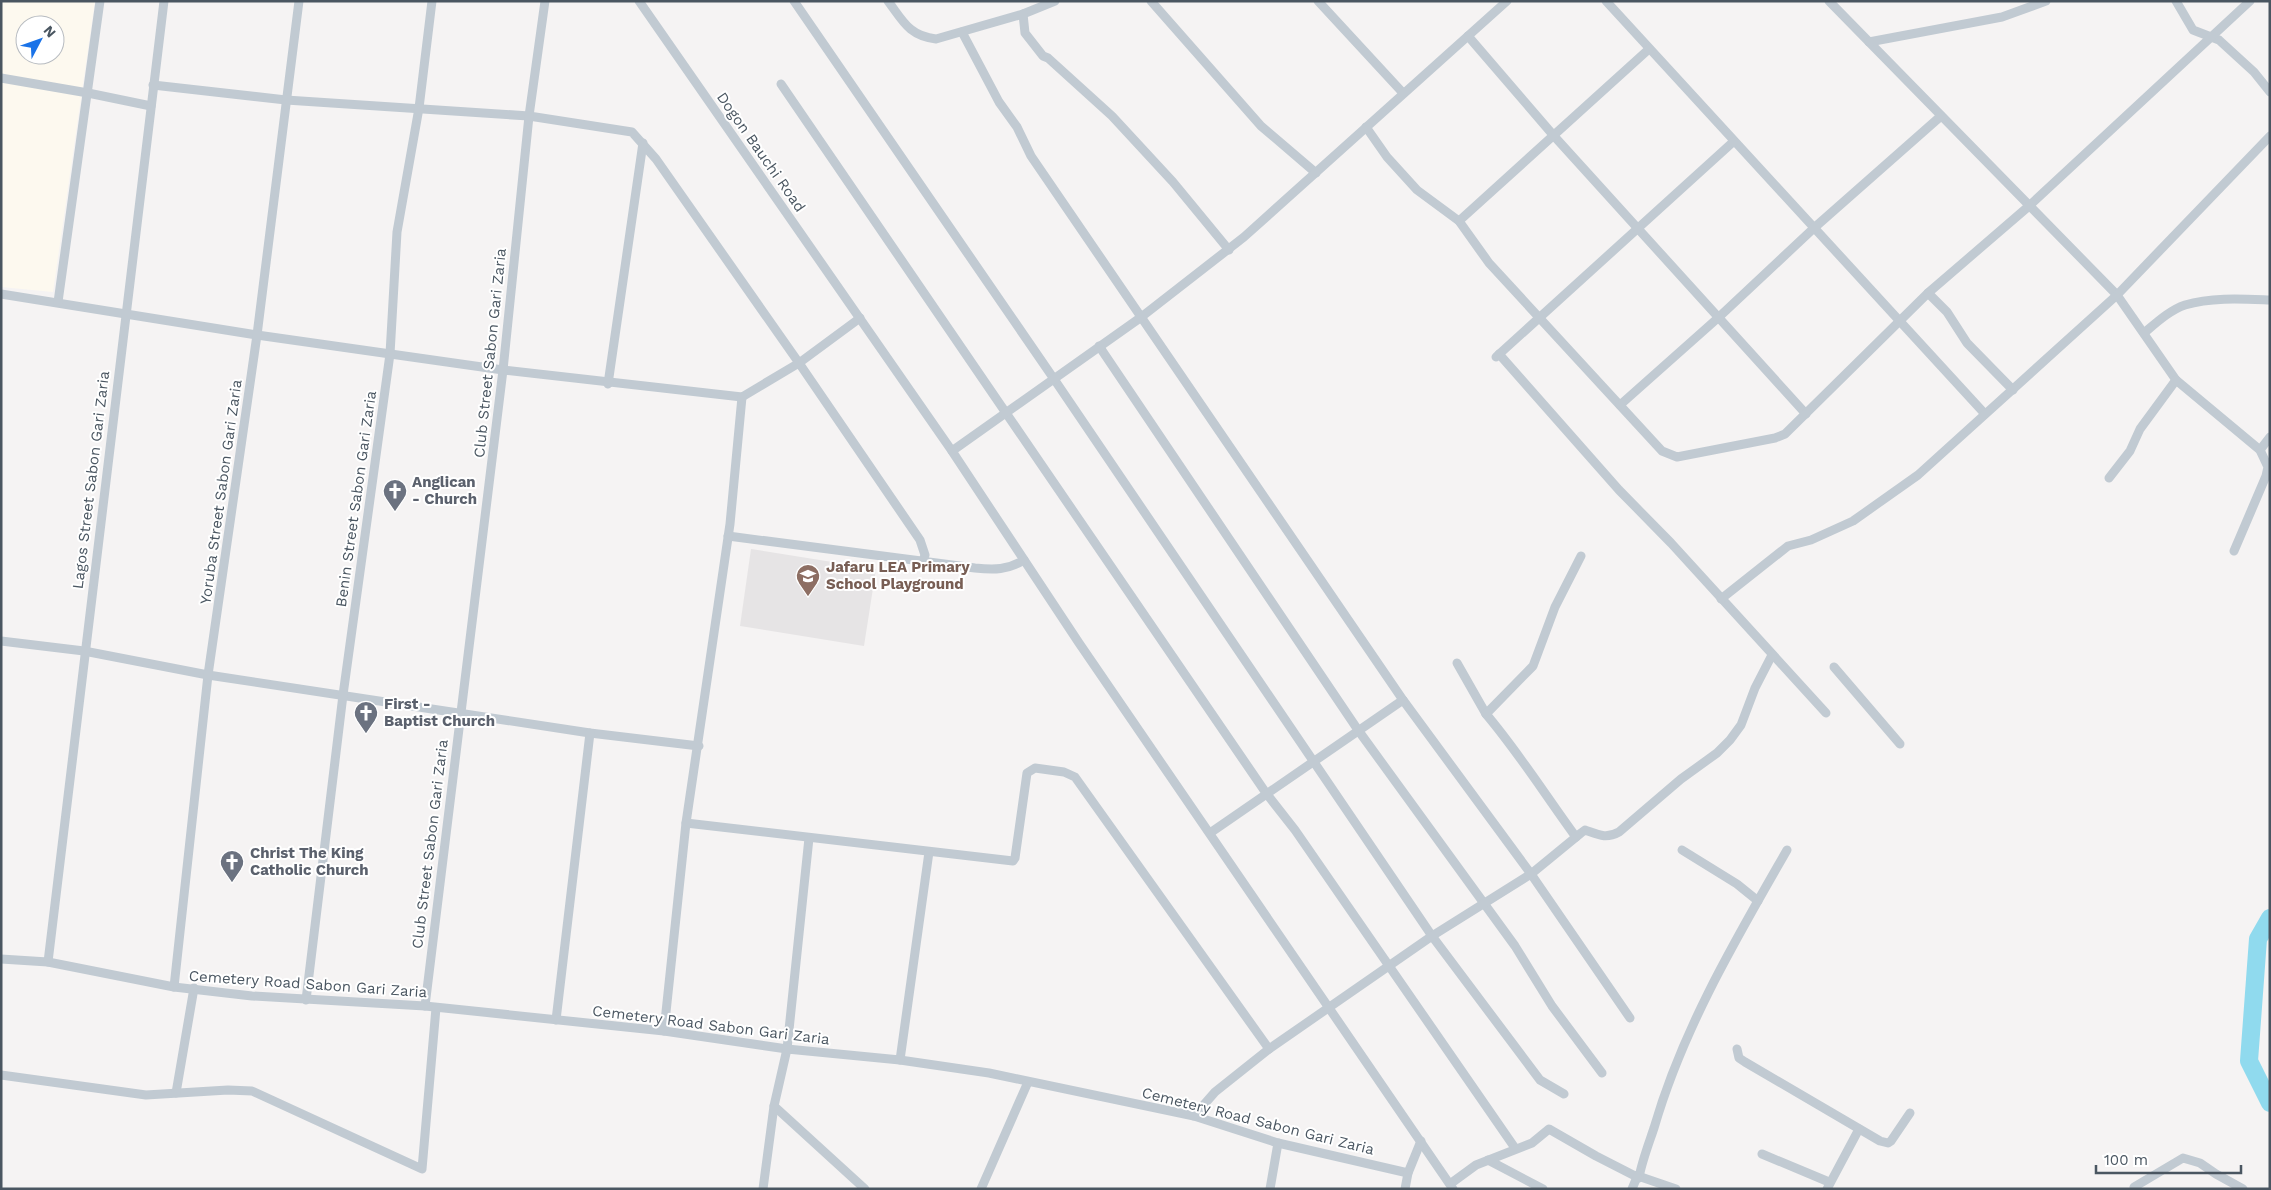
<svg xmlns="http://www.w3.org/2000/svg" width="2271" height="1190" font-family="'Work Sans',sans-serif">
	<rect width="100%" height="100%" fill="#f5f3f3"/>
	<path fill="#fdf9ef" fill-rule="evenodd" d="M1,1H95L53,292L1,287ZM25,25H55V55H25Z"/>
	<polygon fill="#e6e4e5" points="751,549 876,569 864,646 740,626"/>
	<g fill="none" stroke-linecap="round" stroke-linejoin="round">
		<polyline stroke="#90daee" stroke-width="18" points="2270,918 2258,939 2249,1061 2270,1103"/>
		<g stroke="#c1cad2" stroke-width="9">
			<polyline points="639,1 952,451 1079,643 1453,1189"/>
			<polyline points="794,1 1054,379 1432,936 1540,1080 1564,1094"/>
			<path d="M888,1C903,21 909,36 936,39L1023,14L1055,1"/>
			<polyline points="1151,1 1261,126 1316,173"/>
			<polyline points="1318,1 1403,93"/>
			<polyline points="1606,1 1985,414"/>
			<polyline points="1829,1 2117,295 2176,380 2260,450 2268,467 2266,476 2234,551"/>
			<polyline points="2176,1 2193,30 2219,40 2254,72 2270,92"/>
			<polyline points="1023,14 1025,33 1043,56 1048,58 1112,116 1173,182 1229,250"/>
			<polyline points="962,32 999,102 1017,127 1031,156 1403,700 1531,874 1630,1018"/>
			<polyline points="1468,36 1554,136 1806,414"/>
			<polyline points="1869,42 2002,17 2046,1"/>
			<polyline points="1,78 88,93 151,106"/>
			<polyline points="781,84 1266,793 1295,830 1515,1148"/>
			<polyline points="153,85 286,100 529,116 632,132 656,159 799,363 920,540 925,555 923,561"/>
			<polyline points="1366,127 1387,157 1417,190 1459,221 1489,263 1662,451 1677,457 1775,438 1785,434 1928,293 2029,206 2250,1"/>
			<polyline points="1459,221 1649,49"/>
			<polyline points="1928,293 1947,312 1967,343 2013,390"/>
			<polyline points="1,294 257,335 503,370 742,397 799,363 860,318"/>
			<polyline points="58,302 100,1"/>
			<path d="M2144,333C2156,323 2170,310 2185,305C2212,297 2243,299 2270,300"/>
			<polyline points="1099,346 1358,730 1515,946 1552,1006 1602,1073"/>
			<polyline points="1499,354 1619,490 1671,543 1826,713"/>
			<polyline points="1496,357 1733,142"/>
			<polyline points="608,384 643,143"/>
			<polyline points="1620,405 1719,317 1814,228 1941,116"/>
			<polyline points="2260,450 2270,437"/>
			<polyline points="952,451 1140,318 1244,237 1507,1"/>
			<polyline points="2109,478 2130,451 2140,429 2176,380"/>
			<path d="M728,536L975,568C994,570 1008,570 1024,560"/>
			<polyline points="1721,599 1788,546 1811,540 1853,521 1918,475 2117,295 2270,136"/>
			<polyline points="1,641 84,651 208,675 590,733 699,746"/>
			<polyline points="1457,663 1486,714"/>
			<polyline points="1834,667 1900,744"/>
			<polyline points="686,823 1013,861 1015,858 1027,773 1035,768 1064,772 1075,777 1269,1049"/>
			<polyline points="1210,833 1403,700"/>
			<path d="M1576,837C1546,796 1519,753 1486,714L1533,666L1555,607L1581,556"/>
			<polyline points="1682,850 1737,884 1758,901"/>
			<polyline points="1,959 48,962 174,987 252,996 425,1006 664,1031 787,1049 900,1060 989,1073 1194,1116 1278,1143 1408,1173"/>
			<polyline points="48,962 164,1"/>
			<polyline points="174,987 208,675 257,335 299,1"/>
			<polyline points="306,1000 343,695 390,354 397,232 419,108 432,1"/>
			<polyline points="425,1006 503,370 529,116 545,1"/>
			<polyline points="556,1020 590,733"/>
			<polyline points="664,1031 686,823 730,524 742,397"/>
			<polyline points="1737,1049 1739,1058 1745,1062 1880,1141 1888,1143 1891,1141 1910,1113"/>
			<polyline points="900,1060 929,852"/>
			<polyline points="1,1075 146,1095 228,1090 252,1091 422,1169 436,1008"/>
			<polyline points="176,1093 194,988"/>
			<polyline points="774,1106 865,1189"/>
			<path d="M1194,1116L1215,1092L1269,1049L1432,936L1531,874L1581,833L1585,830C1599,835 1606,839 1619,832L1681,779L1717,753L1730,740L1741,725L1755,688L1772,655"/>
			<polyline points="1762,1154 1829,1182"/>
			<polyline points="1488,1160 1543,1189"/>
			<polyline points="1638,1176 1676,1189"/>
			<path d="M1450,1184L1476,1165L1532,1143L1549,1129L1596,1156L1639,1178C1641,1164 1649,1143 1654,1128C1683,1028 1736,939 1787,850"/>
			<polyline points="2134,1187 2183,1158 2200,1163 2216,1174 2243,1189"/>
			<polyline points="763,1189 774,1106 787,1049 809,838"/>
			<polyline points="981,1189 1028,1082"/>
			<polyline points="1270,1189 1278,1143"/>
			<polyline points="1405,1189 1408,1173 1421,1141"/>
			<polyline points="1632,1189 1637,1177"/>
			<polyline points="1827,1189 1859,1129"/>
		</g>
	</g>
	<defs>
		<g id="church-pin" transform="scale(1.25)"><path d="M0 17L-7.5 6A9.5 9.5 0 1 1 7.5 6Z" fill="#6b7280" stroke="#fff"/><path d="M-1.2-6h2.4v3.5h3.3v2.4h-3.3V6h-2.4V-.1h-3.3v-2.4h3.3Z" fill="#fff"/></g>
		<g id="school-pin" transform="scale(1.25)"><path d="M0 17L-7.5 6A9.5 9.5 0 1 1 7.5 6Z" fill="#8d6e63" stroke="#fff"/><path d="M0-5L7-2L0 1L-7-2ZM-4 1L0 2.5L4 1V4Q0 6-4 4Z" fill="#fff"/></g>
	</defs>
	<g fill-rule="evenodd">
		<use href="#church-pin" x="395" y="491"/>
		<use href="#school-pin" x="808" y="576"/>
		<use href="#church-pin" x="366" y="713"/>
		<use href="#church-pin" x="232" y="862"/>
	</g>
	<g text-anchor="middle" stroke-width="4" stroke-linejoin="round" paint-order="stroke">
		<g font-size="15" fill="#4a5661" stroke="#fff">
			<text transform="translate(761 152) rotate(55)" y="5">Dogon Bauchi Road</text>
			<text transform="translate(490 353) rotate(-84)" y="5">Club Street Sabon Gari Zaria</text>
			<text transform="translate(91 480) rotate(-83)" y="5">Lagos Street Sabon Gari Zaria</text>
			<text transform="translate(221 492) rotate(-82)" y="5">Yoruba Street Sabon Gari Zaria</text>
			<text transform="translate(356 499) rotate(-82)" y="5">Benin Street Sabon Gari Zaria</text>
			<text transform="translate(430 844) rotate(-83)" y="5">Club Street Sabon Gari Zaria</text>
			<text transform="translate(308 984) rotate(4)" y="5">Cemetery Road Sabon Gari Zaria</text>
			<text transform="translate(711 1025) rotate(7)" y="5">Cemetery Road Sabon Gari Zaria</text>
			<text transform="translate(1258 1121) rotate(14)" y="5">Cemetery Road Sabon Gari Zaria</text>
		</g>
		<g font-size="15" font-weight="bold" fill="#5b616d" stroke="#fff" text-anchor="start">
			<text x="412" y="487">Anglican<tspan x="412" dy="17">- Church</tspan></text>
			<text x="384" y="709">First -<tspan x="384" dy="17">Baptist Church</tspan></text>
			<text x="250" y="858">Christ The King<tspan x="250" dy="17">Catholic Church</tspan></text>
		</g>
		<g font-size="15" font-weight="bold" fill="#785e54" stroke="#fff" text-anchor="start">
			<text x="826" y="572">Jafaru LEA Primary<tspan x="826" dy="17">School Playground</tspan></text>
		</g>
	</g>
	<rect width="2271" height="1190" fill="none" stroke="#4a5661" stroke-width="5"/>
	<g transform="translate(40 40) rotate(49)"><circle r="24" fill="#ffffff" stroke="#b7bbc0"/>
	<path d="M0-4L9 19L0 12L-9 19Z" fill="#1a73e8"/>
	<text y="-8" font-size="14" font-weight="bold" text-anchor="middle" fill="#4a5661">N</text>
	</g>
	<path d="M2096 1165v8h145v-8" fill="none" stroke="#4a5661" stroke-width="2.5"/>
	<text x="2104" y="1165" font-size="15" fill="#4a5661" stroke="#ffffff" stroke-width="4" paint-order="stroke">100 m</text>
</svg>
